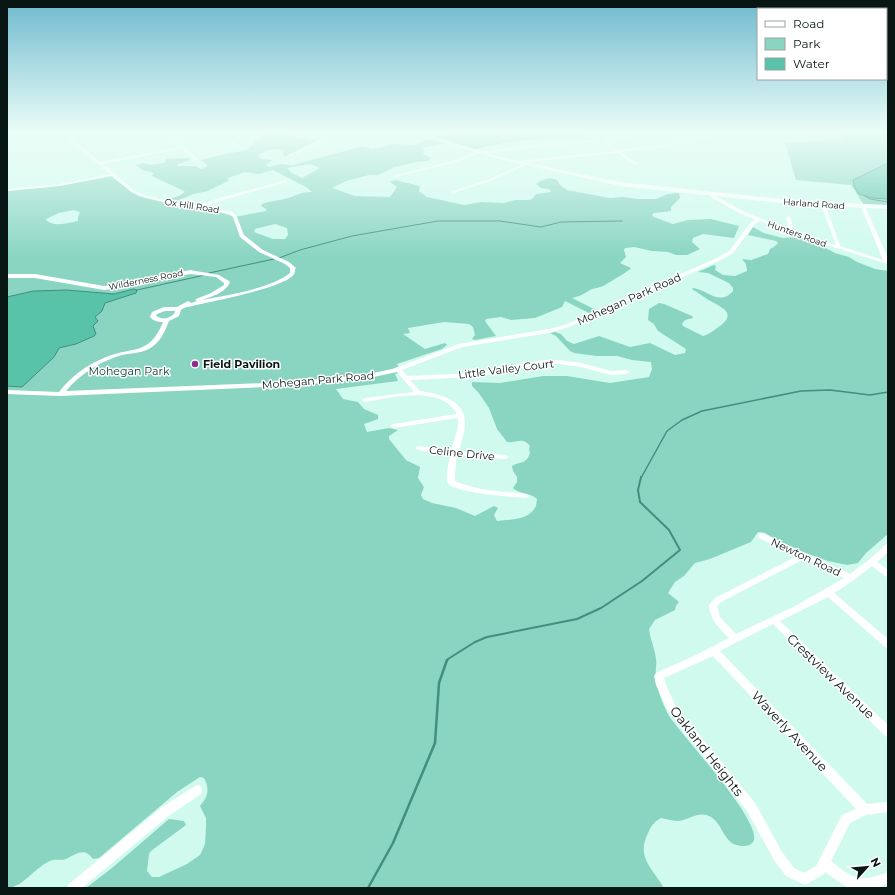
<svg xmlns="http://www.w3.org/2000/svg" width="895" height="895" font-family="Montserrat,sans-serif">
	<rect width="100%" height="100%" fill="#d1faee"/>
	<g fill="#89d5c1" fill-rule="evenodd">
		<path d="M266,132H290V135L296,138L317,140L286,156L283,155L284,151C275,147 266,151 258,155L261,159L273,160L266,165L269,167L280,164L293,165L363,146L372,149L394,144L415,145L427,139L445,143L422,148L424,151L423,154L431,158L428,161L416,162L395,167L378,175H369L346,181L332,188L355,196L390,197L397,187L390,182L395,180L420,186L419,191L427,197L464,205L481,202L504,203L515,200H529L532,199L536,194L551,192L549,189L541,188L536,184C542,180 549,176 557,180L560,185L567,190L610,198L623,197L637,199H656L668,194L679,193L680,198L671,207V211L654,213L652,215L654,217L673,224L688,220L711,219L739,226L734,238L703,234L693,238L692,242L700,249L687,255H676L668,252L652,251L634,247L625,248L624,250L626,257L620,263L631,268C629,271 610,282 605,285C600,288 594,288 590,290C583,294 581,296 572,298L596,310L589,313L565,301L562,307L535,318L511,320L501,317L486,319L485,321L496,336L475,340L472,339L475,335L473,327L469,324L444,322L408,328L410,333L403,334L425,349L445,343L447,345L442,349L397,364L401,372L395,374L398,381L336,389L343,399L358,402L364,409L378,415V419L364,424L367,432L389,428L398,430L389,436V439L406,460L420,467L418,478L424,487L421,495L423,499L432,503L456,508L475,516L494,506L498,508L494,515L497,521C511,519 528,521 536,506L537,499C530,492 518,494 513,488L517,482V477L513,471L512,466C520,461 526,465 530,453L529,450L530,446C522,436 516,444 507,442L497,429L489,408L478,392L472,386V382L500,383L543,376H567L610,383L649,377L652,369L651,362L632,360L617,356H597L574,353L570,351L556,336L550,333L555,332L561,334L567,341L574,344L599,336L630,347L650,343L675,355L685,353L686,349L658,331L654,324L648,320L649,309L659,303L664,304L692,316L693,318L685,320L682,324L683,326L703,336C710,334 714,330 720,326C739,312 718,306 707,299C702,296 698,292 693,290L692,288C707,289 719,307 733,291V288L729,283L708,273L698,272L714,265L716,266L715,270L723,275L735,276L747,271L746,264L742,259L751,260L768,254L770,249L774,247L778,243L776,241L748,235L753,227L764,233L783,238L796,237L810,240L835,253L849,257L857,262L875,269L888,271V534L866,553L858,563L847,565L828,561L789,547L765,533L758,532L751,542L710,559L695,563L684,576L675,582L668,593L679,602L676,606L675,610L655,620L649,629C650,639 655,649 656,659C657,665 655,670 656,677C657,690 662,702 668,714C676,730 773,831 751,844C748,846 745,846 742,846C723,845 724,825 711,817C701,810 689,819 679,821C673,821 667,819 661,818C655,821 652,825 649,831C635,857 652,867 664,888H86L112,868L169,819L184,821L186,825L151,851L149,854L147,871L152,877H159L187,864L200,855L205,844L206,826V818L200,806C208,797 210,789 204,778L200,777L177,792L99,858L93,859C84,847 77,854 66,859C60,861 54,858 48,862C35,868 22,888 7,888V191L60,186L111,176L130,191L139,196L192,210L223,213L234,217L266,211V209L261,206L262,204C269,201 276,201 284,199C293,197 302,191 312,192L306,187L273,170L259,174L244,172L226,179L230,180L208,191L193,194L175,202L165,200L179,196L185,192L184,191L152,176L154,173L142,170L136,165L144,163L150,165L164,163L166,159L188,158L191,160L178,164L176,166H195L201,169L207,167V165L201,160L216,156L242,151L248,149ZM310,164L320,168L302,178L292,173L287,168ZM74,210L80,212L78,217V221C69,223 55,227 47,221L46,219L59,213ZM275,224L287,228L288,235L285,239H273L254,232L255,229Z"/>
		<polygon points="459,132 597,132 599,133 508,142 475,149 437,137"/>
		<polygon points="834,132 888,132 888,205 864,205 851,185 796,180 785,143 845,139"/>
	</g>
	<g fill="#59c3aa" stroke="#418f7d">
		<polygon points="888,163 888,199 872,198 859,194 854,186 853,180"/>
		<polygon points="134,289 137,290 136,293 105,303 102,311 95,317 98,321 93,326 96,334 94,336 76,344 59,348 54,357 22,387 7,386 7,297 33,291 67,290 114,294"/>
	</g>
	<g fill="none" stroke-linecap="round" stroke-linejoin="round">
		<g stroke="#418f7d" stroke-width="1">
			<polyline points="865,196 870,199 888,202"/>
			<polyline points="279,258 300,250 352,236 438,221 500,221 541,227 561,222 622,221"/>
			<polyline points="209,273 274,259"/>
			<polyline points="137,290 205,275"/>
		</g>
		<polyline stroke="#418f7d" stroke-width="1.5" points="641,478 667,431 682,420 702,411 801,391 830,390 870,395 888,392"/>
		<polyline stroke="#418f7d" stroke-width="2" points="447,661 448,659 475,642 487,637 577,619 601,608 642,581 680,550 669,530 640,502 638,490 641,477"/>
		<polyline stroke="#418f7d" stroke-width="2.5" points="368,888 393,843 435,743 439,683 447,660"/>
		<g fill="#fff" fill-rule="evenodd">
			<path d="M72,132H76L74,139L75,141L100,162L180,147L163,132H167L197,158V160H195L182,149L102,164L114,173H115L116,175L135,191L145,195L171,202L197,206L216,199L287,180V182L220,201L202,207L233,212L237,217L244,235L263,250L289,262L296,268C295,268 295,274 294,274C287,288 203,303 184,308L181,310L179,316L169,321C165,331 161,341 152,347C144,353 132,353 122,355C101,361 80,374 66,391L288,382L364,375L392,369L459,344L549,329L565,325L717,258L729,251L752,221L756,220L741,214L712,198L708,194L710,193L745,212L789,230L786,217L790,216L794,232L836,245L821,205L825,204L840,245V246L883,260L861,207L865,206L888,258V264L788,233L760,221L756,223L733,253L721,260L569,327L549,333L462,347L402,370L407,376L475,373L543,360H560L581,363L611,371L627,370L630,372L627,374L611,375L581,367L560,364H543L475,377L410,380L420,391C439,394 465,399 465,423C465,432 461,442 459,451L505,455L509,457L505,459L457,455L455,472V481C477,491 502,491 526,494L530,496L526,498C513,497 454,493 448,483C445,478 449,461 450,455L419,450L415,448L419,446L451,451L458,427V418L393,428L390,426L393,424L457,414C441,384 391,398 365,402L362,400L365,398L414,392L397,372L364,379L288,386L60,396L7,394V390L59,392C71,376 87,365 106,357C134,346 149,356 163,322C158,322 153,321 150,317L152,312L164,307H177L188,301L191,303L197,301L195,300L196,299L211,293L224,285V283L216,277L190,274L121,288L104,290L35,278H7V274H35L104,286L121,284L190,270L219,275L229,281L230,282C227,292 211,297 202,300C227,295 270,289 290,273V268L285,264L259,252L240,237L233,217L230,214L171,204L143,197L133,193L112,176L59,186L7,191V189L59,184L110,174L73,143L70,139ZM165,311H175L174,314C168,319 163,320 156,316L157,314Z"/>
			<polygon points="241,132 245,132 232,145 230,145 230,143"/>
			<polygon points="339,132 344,132 291,156 288,155"/>
			<polygon points="425,132 431,132 417,137 415,136"/>
			<path d="M651,132H661L638,137L606,141L618,150L658,146L725,132H734L658,148L621,152L636,163L637,164L635,165L617,153L517,163L515,162L517,161L614,151L601,141L526,148L481,154L479,153L454,163L396,177L394,176L452,161L479,151L481,152C537,143 595,142 651,132Z"/>
			<polygon points="525,163 528,164 491,181 453,193 450,192 489,179"/>
			<path d="M762,533L850,574L870,559L885,545L888,544V552L877,562L888,570V577L885,576L872,566L854,580L834,593L888,639V648L885,647L828,597L780,621L888,725V737L884,735L773,624L745,638L720,651L867,804L888,802V812L866,815L850,823L831,861C855,880 858,883 888,872V884C878,888 860,891 850,888C841,885 833,877 825,872L824,874L805,885L786,876L774,860L747,811L668,711L656,685L654,676L656,673L698,654L729,638C719,628 710,620 709,605L715,598L797,556L759,538L758,536L759,534ZM804,559L844,578L797,605L736,634L720,617L717,606L721,602ZM713,656L856,809L842,815L816,866L804,873L794,868L782,852L755,803L675,705L666,685L664,678Z"/>
			<polygon points="197,785 201,786 202,790 201,794 170,815 82,888 67,888 69,884 162,807"/>
		</g>
		<polygon fill="#fff" fill-rule="evenodd" points="386,132 400,132 439,139 500,157 620,182 800,201 888,205 888,209 800,205 620,186 499,159 438,141"/>
	</g>
	<linearGradient id="sky" x2="0" y2="1"><stop stop-color="#6fbacf"/><stop offset="0.51" stop-color="#eafdf7"/><stop offset="1" stop-color="#eafdf7" stop-opacity="0"/></linearGradient>
	<rect width="895" height="258" fill="url(#sky)"/>
	<circle fill="#8e2c93" stroke="#fff" stroke-width="1.5" cx="195" cy="364" r="4"/>
	<g text-anchor="middle" stroke-width="3" stroke-linejoin="round" paint-order="stroke">
		<g font-size="9" fill="#081713" stroke="#fff">
			<text transform="translate(814 204) rotate(4)" y="3">Harland Road</text>
			<text transform="translate(192 206) rotate(9)" y="3">Ox Hill Road</text>
			<text transform="translate(797 234) rotate(20)" y="3">Hunters Road</text>
			<text transform="translate(146 280) rotate(-11)" y="3">Wilderness Road</text>
		</g>
		<g font-size="11" fill="#081713" stroke="#fff">
			<text transform="translate(629 299) rotate(-24)" y="4">Mohegan Park Road</text>
			<text transform="translate(506 369) rotate(-7)" y="4">Little Valley Court</text>
			<text transform="translate(318 380) rotate(-5)" y="4">Mohegan Park Road</text>
			<text transform="translate(462 453) rotate(6)" y="4">Celine Drive</text>
			<text transform="translate(806 557) rotate(25)" y="4">Newton Road</text>
		</g>
		<g font-size="11" font-weight="bold" fill="#081713" stroke="#fff" text-anchor="start">
			<text x="203" y="368">Field Pavilion</text>
		</g>
		<g font-size="11" fill="#02362c" stroke="#fff">
			<text x="129" y="375">Mohegan Park</text>
		</g>
		<g font-size="13" fill="#081713" stroke="#fff">
			<text transform="translate(831 676) rotate(44)" y="5">Crestview Avenue</text>
			<text transform="translate(790 731) rotate(47)" y="5">Waverly Avenue</text>
			<text transform="translate(707 751) rotate(52)" y="5">Oakland Heights</text>
		</g>
	</g>
	<rect width="895" height="895" fill="none" stroke="#081713" stroke-width="16"/>
	<rect x="757" y="8" width="130" height="72" fill="#ffffff" stroke="#9ca2a1"/>
	<rect x="765" y="21" width="20" height="6" fill="#ffffff" stroke="#9ca2a1"/>
	<text x="793" y="28" font-size="12" fill="#081713">Road</text>
	<rect x="765" y="38" width="20" height="12" fill="#89d5c1" stroke="#9ca2a1"/>
	<text x="793" y="48" font-size="12" fill="#081713">Park</text>
	<rect x="765" y="58" width="20" height="12" fill="#59c3aa" stroke="#9ca2a1"/>
	<text x="793" y="68" font-size="12" fill="#081713">Water</text>
	<g transform="translate(867 867) rotate(63)" stroke="#ffffff" stroke-width="3" paint-order="stroke">
	<path d="M0-3L7 15L0 10L-7 15Z" fill="#081713"/>
	<text y="-6" font-size="11" font-weight="bold" text-anchor="middle" fill="#081713">N</text>
	</g>
</svg>
